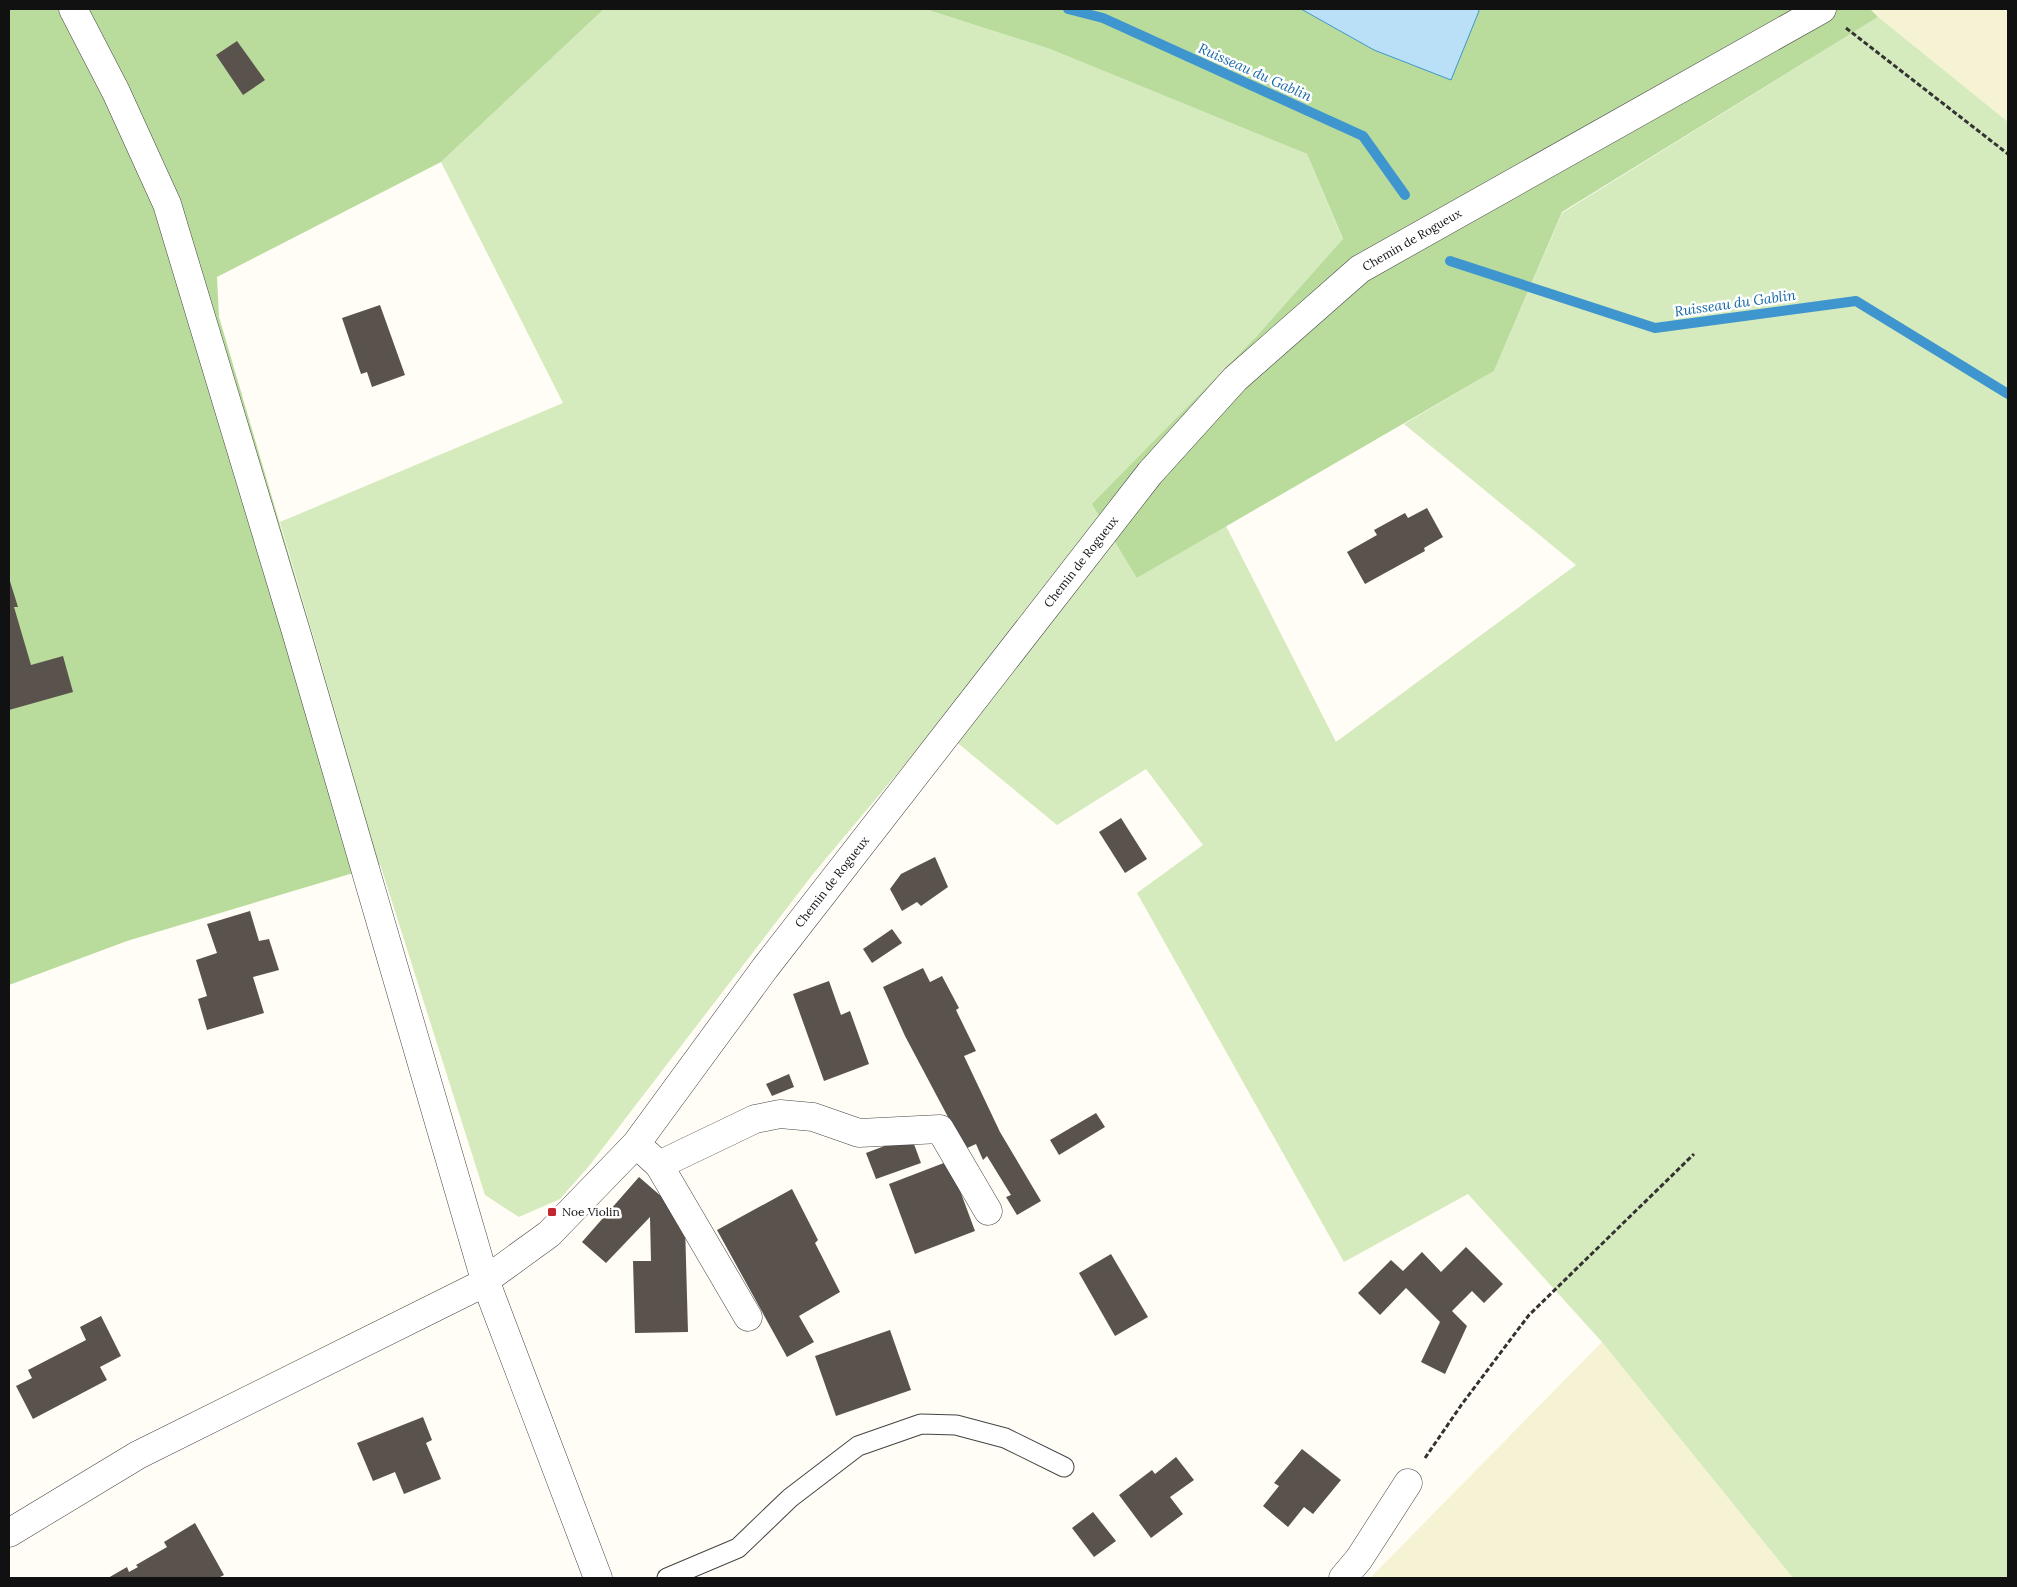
<svg xmlns="http://www.w3.org/2000/svg" width="2017" height="1587" font-family="Lora,serif">
	<rect width="100%" height="100%" fill="#fffdf5"/>
	<g fill="#f6f3d4">
		<polygon points="1870,9 2008,9 2008,122 1878,18"/>
		<polygon points="1602,1342 1793,1578 1370,1578"/>
	</g>
	<polygon fill="#d5ebbd" points="604,9 925,9 1050,49 1307,154 1343,240 1256,337 1137,578 1226,526 1336,742 1576,565 1404,424 1494,371 1562,213 1878,17 2008,122 2008,1578 1793,1578 1602,1342 1468,1194 1344,1262 1137,893 1203,845 1146,769 1057,825 937,726 813,874 589,1166 560,1199 519,1217 485,1195 374,845 280,522 563,403 441,162"/>
	<g fill="#b9dc9c">
		<polygon points="9,9 604,9 441,162 217,277 219,317 380,865 127,941 9,985"/>
		<polygon points="925,9 1870,9 1878,17 1562,212 1494,371 1137,578 1092,504 1256,337 1343,239 1307,154 1050,49"/>
	</g>
	<polygon fill="#b9e0f7" stroke="#3f96cf" points="1301,9 1478,9 1479,11 1451,80 1374,50"/>
	<g fill="none" stroke-linecap="round" stroke-linejoin="round">
		<g stroke="#3f96cf" stroke-width="10">
			<polyline points="1068,9 1103,18 1363,136 1405,195"/>
			<polyline points="1450,261 1655,328 1856,301 2008,394"/>
		</g>
	</g>
	<g fill="#5a524d">
		<polygon points="237,41 265,80 243,95 216,55"/>
		<polygon points="380,305 405,375 372,387 367,372 361,374 342,318"/>
		<polygon points="1427,508 1443,537 1424,548 1425,551 1365,584 1347,552 1377,535 1374,530 1405,513 1408,518"/>
		<polygon points="9,578 18,607 14,607 31,665 63,656 73,692 9,710"/>
		<polygon points="1121,818 1147,859 1125,873 1099,832"/>
		<polygon points="935,857 948,887 921,906 917,902 902,911 890,889 901,874"/>
		<polygon points="250,911 259,941 269,939 279,970 253,977 264,1013 207,1030 198,999 207,996 196,960 217,953 207,924"/>
		<polygon points="892,929 902,943 872,963 863,949"/>
		<polygon points="923,968 930,982 942,976 959,1008 956,1010 976,1051 964,1056 1000,1132 1041,1201 1017,1215 1006,1197 1011,1195 987,1156 983,1160 976,1144 965,1149 905,1036 883,987"/>
		<polygon points="829,981 841,1015 850,1011 869,1064 824,1081 793,994"/>
		<polygon points="789,1074 794,1087 772,1096 766,1084"/>
		<polygon points="1096,1113 1105,1127 1059,1155 1050,1140"/>
		<polygon points="911,1136 921,1163 876,1179 866,1153"/>
		<polygon points="949,1161 975,1231 915,1254 889,1184"/>
		<polygon points="639,1177 677,1210 685,1225 688,1332 635,1333 633,1261 651,1261 650,1217 606,1263 582,1242"/>
		<polygon points="792,1189 818,1240 815,1243 840,1292 799,1316 814,1342 787,1357 717,1230"/>
		<polygon points="1466,1247 1503,1284 1484,1303 1472,1291 1452,1311 1467,1326 1445,1374 1421,1362 1440,1322 1406,1288 1380,1315 1358,1293 1391,1260 1403,1271 1422,1252 1441,1272"/>
		<polygon points="1111,1254 1148,1317 1115,1336 1079,1273"/>
		<polygon points="101,1316 121,1356 100,1367 107,1380 33,1419 16,1386 32,1378 28,1370 86,1340 80,1327"/>
		<polygon points="890,1330 911,1390 836,1416 815,1356"/>
		<polygon points="423,1417 432,1440 426,1443 441,1479 404,1494 395,1472 373,1481 357,1443"/>
		<polygon points="1302,1449 1341,1480 1313,1514 1304,1507 1288,1527 1263,1506 1279,1486 1274,1483"/>
		<polygon points="1176,1457 1194,1480 1170,1497 1183,1514 1151,1538 1119,1495 1152,1470 1155,1474"/>
		<polygon points="1093,1512 1116,1541 1094,1557 1072,1528"/>
		<polygon points="195,1523 224,1575 218,1578 108,1578 127,1567 129,1572 138,1567 136,1565 167,1547 164,1542"/>
	</g>
	<g fill="none" stroke-linecap="round" stroke-linejoin="round">
		<g stroke="#444" stroke-width="21">
			<polyline id="service" points="667,1578 738,1548 790,1498 858,1446 921,1424 956,1425 1005,1438 1064,1467"/>
		</g>
		<g stroke="#444" stroke-width="29">
			<g id="minor">
				<polyline points="646,1153 659,1165 748,1317"/>
				<polyline points="659,1165 755,1119 780,1114 813,1117 859,1133 940,1129 988,1211"/>
				<polyline points="9,1533 138,1455 476,1287 549,1234 636,1144 765,968 1150,473 1235,379 1360,269 1822,9"/>
				<polyline points="1343,1578 1359,1559 1408,1483"/>
			</g>
		</g>
		<g stroke="#444" stroke-width="29">
			<polyline id="tertiary" points="73,9 116,92 167,204 297,635 485,1280 598,1578"/>
		</g>
		<g stroke="#333" stroke-width="3" stroke-dasharray="5 2.5" stroke-linecap="butt">
			<polyline points="1846,28 2008,154"/>
			<polyline points="1425,1458 1462,1404 1529,1315 1694,1154"/>
		</g>
		<use href="#service" stroke="#fff" stroke-width="19"/>
		<use href="#minor" stroke="#fff" stroke-width="28"/>
		<use href="#tertiary" stroke="#fff" stroke-width="28"/>
	</g>
	<rect fill="#c4262e" stroke="#fff" stroke-width="2" x="547" y="1207" width="10" height="10" rx="2.5"/>
	<g text-anchor="middle" stroke-width="5" stroke-linejoin="round" paint-order="stroke">
		<g font-size="12" fill="#111" stroke="#fff">
			<text transform="translate(1412 240) rotate(-30)" y="4">Chemin de Rogueux</text>
			<text transform="translate(1081 562) rotate(-52)" y="4">Chemin de Rogueux</text>
			<text transform="translate(832 882) rotate(-52)" y="4">Chemin de Rogueux</text>
		</g>
		<g font-size="12" fill="#111" stroke="#fff" text-anchor="start">
			<text x="562" y="1216">Noe Violin</text>
		</g>
		<g font-size="14" font-style="italic" fill="#1768a6" stroke="#fff">
			<text transform="translate(1255 72) rotate(24)" y="5">Ruisseau du Gablin</text>
			<text transform="translate(1735 303) rotate(-8)" y="5">Ruisseau du Gablin</text>
		</g>
	</g>
	<rect width="2017" height="1587" fill="none" stroke="#111111" stroke-width="20"/>
</svg>
